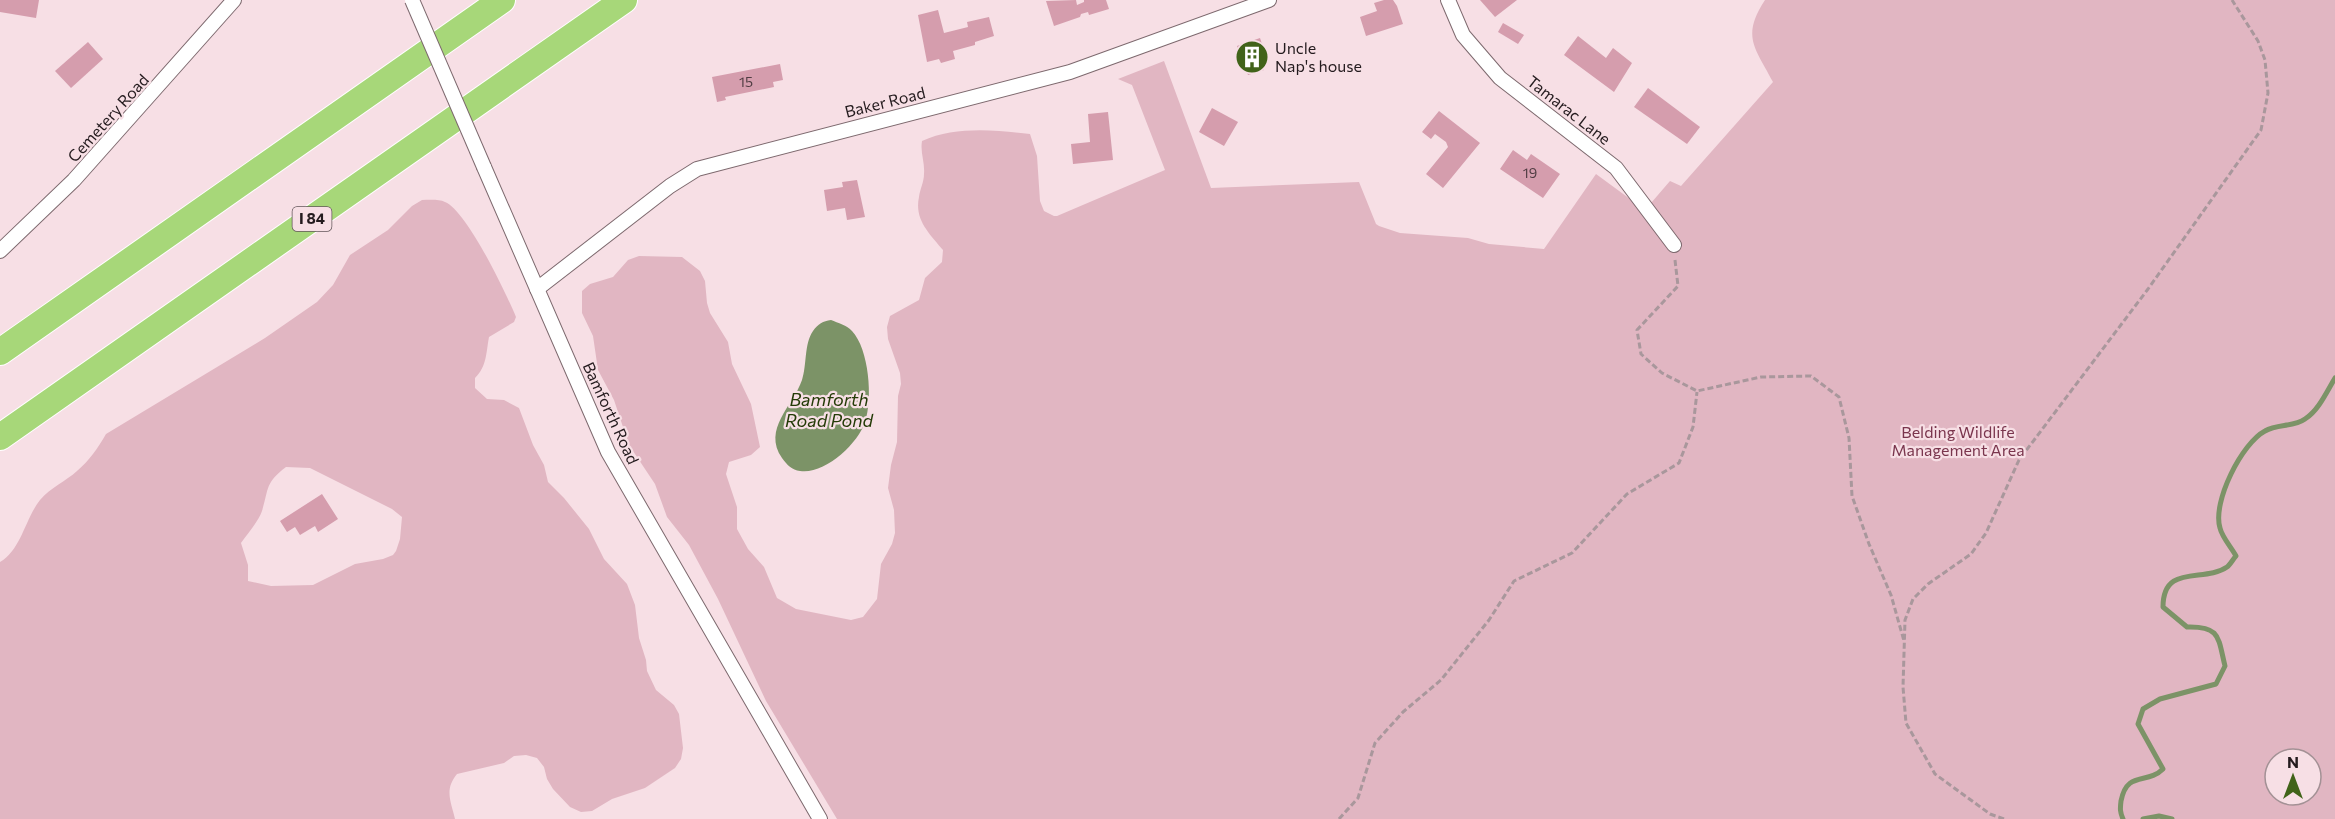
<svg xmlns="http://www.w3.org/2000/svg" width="2335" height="819" font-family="Commissioner,sans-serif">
	<rect width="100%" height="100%" fill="#f7dfe5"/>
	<g fill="#e1b6c2" fill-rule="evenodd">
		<path d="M1765,0H2335V819H837L766,701L718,599L689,545L667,517L655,484L629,445L614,400L598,370L593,336L582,313V291L590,284L613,277L628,260L639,256L682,257L700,271L705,281L707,303L710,313L728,342L732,364L751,404L760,447L751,455L729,462L726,474L737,507V529L748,549L764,567L777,598L796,609L851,620L863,617L877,599L881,564L892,544L895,533L894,510L888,488L891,465L897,442L898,396L901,384L900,373L888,339L887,327L890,316L919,300L925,278L942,262L943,250C930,234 914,220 919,197C920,189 924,182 924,174C925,162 920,153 922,141C955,126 995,130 1030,134L1037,156L1040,201L1044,211L1054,216H1057L1165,170L1132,85L1118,79L1164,61L1211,188L1359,182L1376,224L1379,226L1400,233L1468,238L1489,244L1544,249L1596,174L1645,210L1670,181L1681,186L1773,82C1755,47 1741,37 1765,0ZM2275,759H2311V795H2275Z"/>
		<path d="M422,200C429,200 439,199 445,202C467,211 506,293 516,317L514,322L489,337C486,353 487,366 475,378V388L487,399L504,400L519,408L533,445L544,465L548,482L564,498L589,529L604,559L627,584L635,605L639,638L646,660L647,671L656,690L674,705L679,714L683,748L681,759L675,768L645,788L612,799L592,811L581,812L570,807L553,789L547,779L544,767L537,758L526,755L514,756L504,763L457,774C444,790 451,801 455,819H0V562C21,550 25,519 40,500C50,488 66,481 77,471C89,461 98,448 106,434L265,338L317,302L333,285L350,255L388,230L412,206ZM286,467L310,468L392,509L402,517L400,539L396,551L393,555L383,559L355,564L313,585L271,586L248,581V565L241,543C248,533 258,522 262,511C269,488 265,483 286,467Z"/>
	</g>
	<path fill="#7c9367" d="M831,320C838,323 847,325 852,331C869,349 873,399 865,422C858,444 824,475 800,471C792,470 787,465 782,458C762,429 793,406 802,380C807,365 804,344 813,331C818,324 823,321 831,320Z"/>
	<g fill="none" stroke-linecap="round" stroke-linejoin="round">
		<g stroke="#7c9367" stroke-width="5">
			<path d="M2123,819C2120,812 2120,809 2121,801C2127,770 2147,785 2163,769L2138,724L2143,709L2160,699L2216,684L2225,666C2218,638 2221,626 2187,627L2163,607C2163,563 2204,583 2227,567C2230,565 2233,559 2236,556C2231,547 2222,537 2220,528C2212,502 2242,443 2265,431C2277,424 2294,427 2305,419C2319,410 2327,391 2335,378"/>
			<polyline points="2143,819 2159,816 2172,819"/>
		</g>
	</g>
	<g fill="#d59dad">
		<polygon points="0,0 39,0 36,18 0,12"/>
		<polygon points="1076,0 1077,5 1084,2 1084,0 1106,0 1109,9 1089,15 1088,12 1081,14 1080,17 1054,26 1046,1"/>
		<polygon points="1384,0 1393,0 1397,6 1403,24 1366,36 1360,17 1377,11 1374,3"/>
		<polygon points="1480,0 1517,0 1495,17"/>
		<polygon points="938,10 944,33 968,27 967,22 989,17 994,36 975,42 975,45 953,51 955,59 941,63 939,59 927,62 918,15"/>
		<polygon points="1503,23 1524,35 1518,44 1498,32"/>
		<polygon points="1578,36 1606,58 1613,48 1632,63 1614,92 1564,55"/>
		<polygon points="1260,38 1266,56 1259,58 1264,70 1248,75 1237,46"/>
		<polygon points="88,42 103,59 71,88 55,71"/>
		<polygon points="780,64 783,80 773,82 774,87 725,97 726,100 717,102 712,77"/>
		<polygon points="1648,88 1700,127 1687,144 1634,107"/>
		<polygon points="1212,108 1238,122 1224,146 1199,132"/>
		<polygon points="1439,111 1480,143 1443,188 1426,174 1448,147 1446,142 1435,134 1431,139 1422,132"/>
		<polygon points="1108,112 1113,160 1073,164 1071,144 1090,142 1088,114"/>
		<polygon points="1513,150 1527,160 1531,154 1560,174 1543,198 1500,169"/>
		<polygon points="857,180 865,217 847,220 845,208 827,211 824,190 843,187 842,182"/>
		<polygon points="322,494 338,519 318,532 315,526 300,535 295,527 287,532 280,521"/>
	</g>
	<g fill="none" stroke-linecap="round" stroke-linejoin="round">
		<g stroke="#7d696e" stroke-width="16">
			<g id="street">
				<polyline points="1448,0 1463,35 1500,78 1616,168 1674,245"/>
				<polyline points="484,167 608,452 820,819"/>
				<polyline points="0,251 74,180 234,0"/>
				<polyline points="537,289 670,186 697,169 1070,72 1269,0"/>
			</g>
		</g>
		<g stroke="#fff" stroke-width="28">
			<g id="highway">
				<polyline points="0,352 502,0"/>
				<polyline points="0,437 624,0"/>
			</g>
		</g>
		<g stroke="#a9979c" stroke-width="3" stroke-dasharray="6 3" stroke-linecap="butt">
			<polyline points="1675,260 1678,286 1637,330 1641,354 1662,373 1697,391 1761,377 1811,376 1839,397 1849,438 1852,496 1869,544 1891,595 1904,641"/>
			<polyline points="1339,819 1358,798 1375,743 1403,712 1441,680 1489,620 1514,581 1572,553 1627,494 1679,463 1693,427 1697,392"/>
			<polyline points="2004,819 1990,814 1935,774 1906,723 1903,687 1905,620 1913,599 1928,584 1971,554 1986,533 2019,460 2148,289 2261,130 2268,93 2265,60 2258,41 2232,0"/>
		</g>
		<use href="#street" stroke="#fff" stroke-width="14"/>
		<use href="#highway" stroke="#a7d779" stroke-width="26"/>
		<g stroke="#7d696e" stroke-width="16" stroke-linecap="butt">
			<polyline id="street-bridge" points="412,0 484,167"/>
		</g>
		<use href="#street-bridge" stroke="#fff" stroke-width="14"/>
	</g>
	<defs>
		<g id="building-disc" transform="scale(1.725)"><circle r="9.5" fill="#416319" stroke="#f7dfe5"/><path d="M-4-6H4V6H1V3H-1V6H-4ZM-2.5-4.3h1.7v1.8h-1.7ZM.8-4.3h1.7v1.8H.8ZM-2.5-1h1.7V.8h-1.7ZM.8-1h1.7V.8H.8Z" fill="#fff"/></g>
	</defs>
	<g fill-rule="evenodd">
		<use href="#building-disc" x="1252" y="57"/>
	</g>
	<g text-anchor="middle" stroke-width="4.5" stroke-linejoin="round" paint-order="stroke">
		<g font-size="14" fill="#503c42">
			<text x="746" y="87">15</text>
			<text x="1530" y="178">19</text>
		</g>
		<rect fill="#f7dfe5" stroke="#63565a" stroke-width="1.5" x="292.5" y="207" width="39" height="24" rx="4.5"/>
		<g font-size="15" font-weight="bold" fill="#241b1e">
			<text x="312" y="224">I 84</text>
		</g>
		<g font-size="16" fill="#241b1e" stroke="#f7dfe5" text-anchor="start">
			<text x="1275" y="54">Uncle<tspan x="1275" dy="18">Nap's house</tspan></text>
		</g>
		<g font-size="16" fill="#241b1e" stroke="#f7dfe5">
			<text transform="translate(885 102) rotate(-14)" y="6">Baker Road</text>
			<text transform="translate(1569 110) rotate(38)" y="6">Tamarac Lane</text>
			<text transform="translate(108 118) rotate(-48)" y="6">Cemetery Road</text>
			<text transform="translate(611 413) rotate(65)" y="6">Bamforth Road</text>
		</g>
		<g font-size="16" fill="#7a354d" stroke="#f7dfe5">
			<text x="1958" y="438">Belding Wildlife<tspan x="1958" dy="18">Management Area</tspan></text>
		</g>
		<g font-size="18" font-style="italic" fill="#243b07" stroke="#f7dfe5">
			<text x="829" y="406">Bamforth<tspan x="829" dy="21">Road Pond</tspan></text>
		</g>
	</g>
	<g transform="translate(2293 777)"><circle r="28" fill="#f7dfe5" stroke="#a39195" stroke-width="1.5"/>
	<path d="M0-4.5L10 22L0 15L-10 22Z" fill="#416319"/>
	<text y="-9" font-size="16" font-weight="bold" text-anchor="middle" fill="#241b1e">N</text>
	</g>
</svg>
